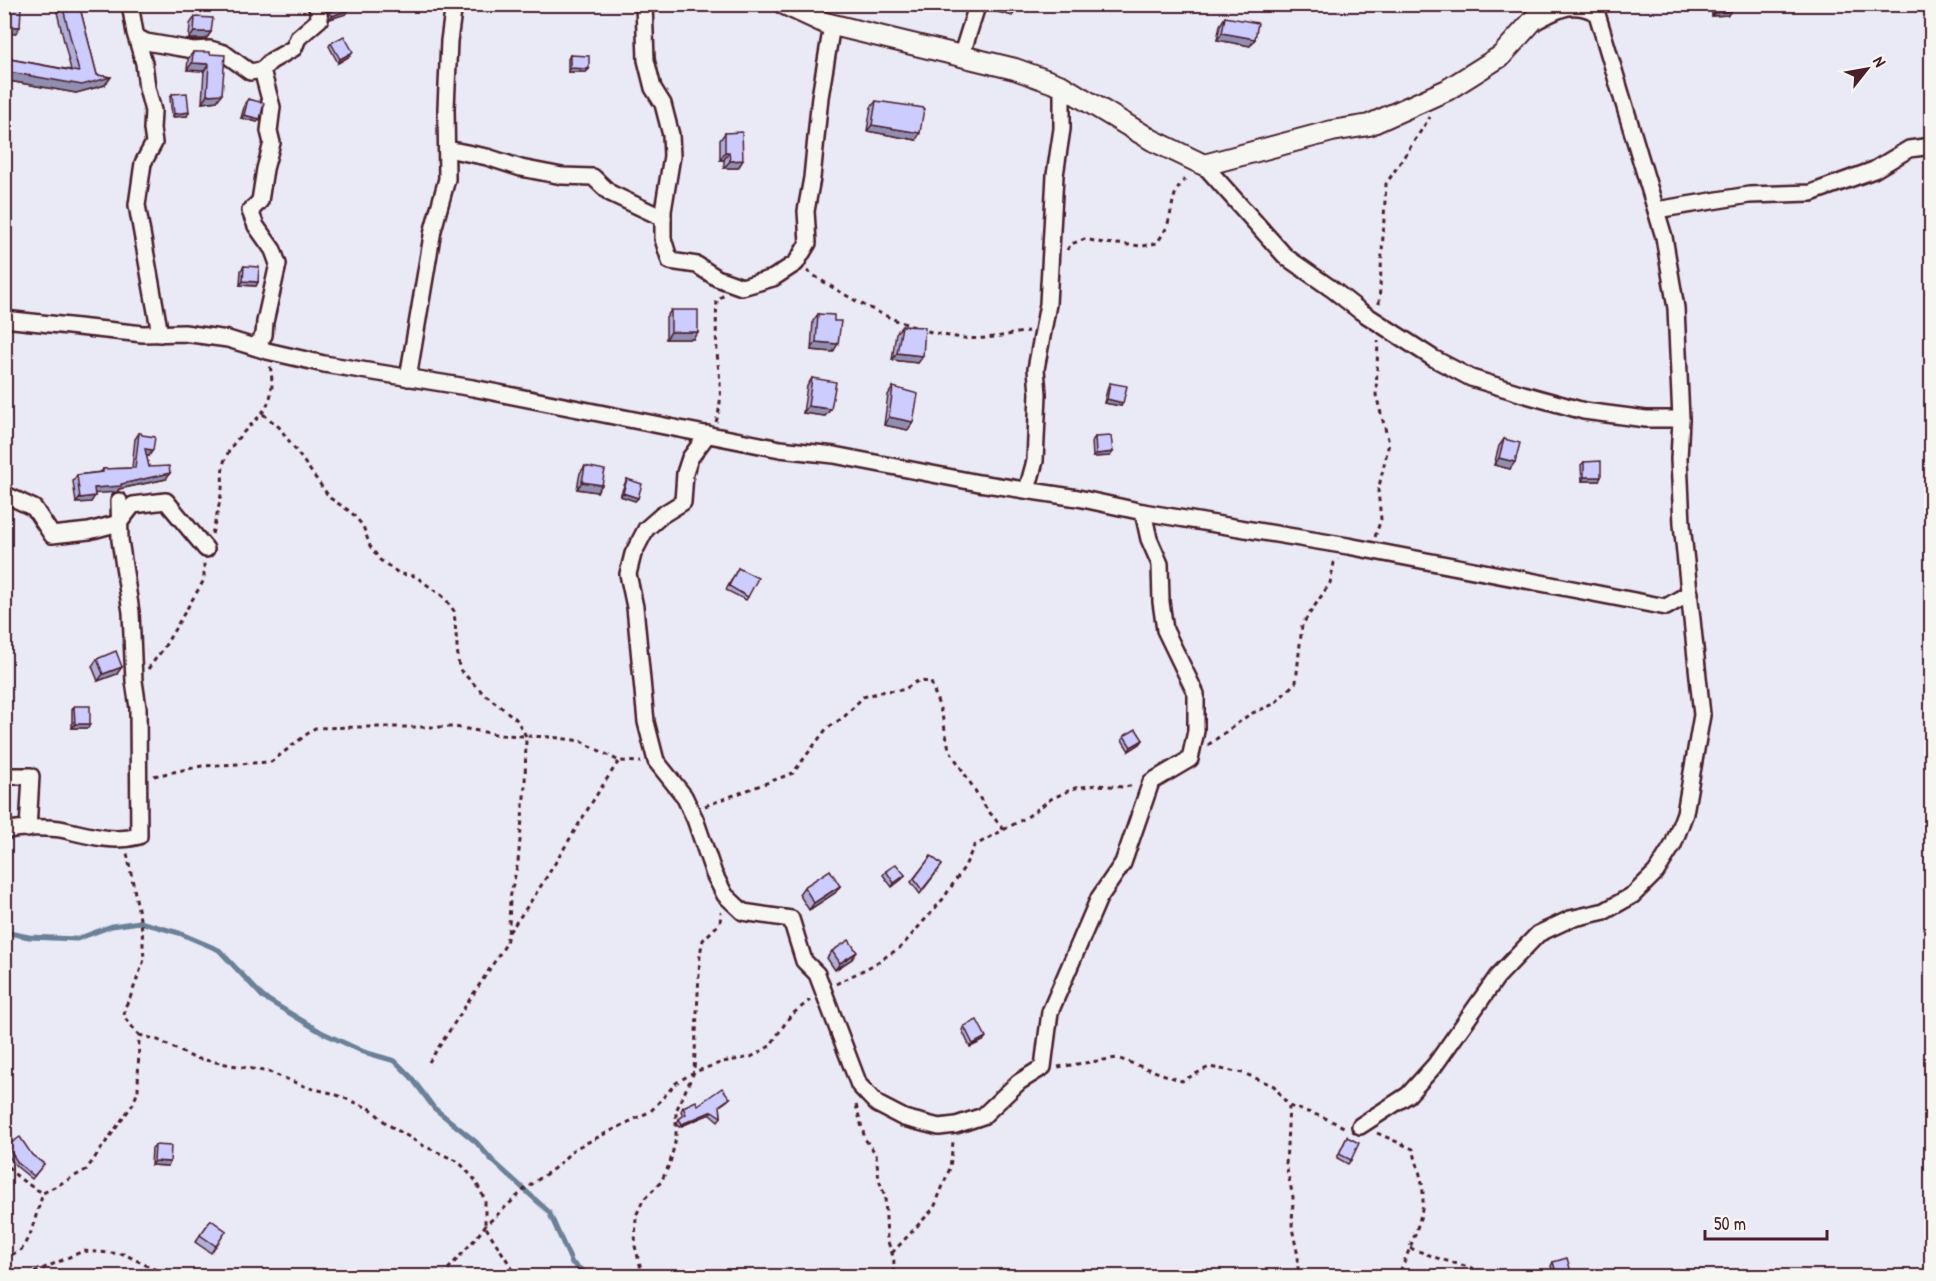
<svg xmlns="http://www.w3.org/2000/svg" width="1936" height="1281" font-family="'Patrick Hand',sans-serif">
	<rect width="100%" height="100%" fill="#eae9f6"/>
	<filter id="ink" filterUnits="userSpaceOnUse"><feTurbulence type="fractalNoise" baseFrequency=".0167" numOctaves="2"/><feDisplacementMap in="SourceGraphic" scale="12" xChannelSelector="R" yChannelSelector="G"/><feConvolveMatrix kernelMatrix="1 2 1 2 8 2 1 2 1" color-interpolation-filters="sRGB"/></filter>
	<g filter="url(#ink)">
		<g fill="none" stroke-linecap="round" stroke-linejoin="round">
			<polyline stroke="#6a8198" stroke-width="5" points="4,932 29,937 77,939 112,926 140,922 179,933 219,950 263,997 321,1032 364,1052 395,1061 411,1077 434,1108 476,1142 492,1160 549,1212 572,1263 590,1276"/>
			<g stroke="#4a1f2b" stroke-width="20">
				<g id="minor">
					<polyline points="130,4 135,33 144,63 147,88 153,111 152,129 154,143 143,163 137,205 160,334"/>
					<polyline points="644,4 646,60 653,88 663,104 671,135 672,156 663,211 663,239 670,261 697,265 717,278 742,287 773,278 796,263 808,243 806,211 812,178 820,97 832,25"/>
					<path d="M1536,21C1559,9 1572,0 1597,13"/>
					<polyline points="138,38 146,42 193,50 210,49 224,53 250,72 262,70"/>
					<polyline points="961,57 977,6"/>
					<polyline points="447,149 487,157 521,168 562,176 593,177 610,193 663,218"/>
					<polyline points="1204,165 1286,257 1332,289 1360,311 1433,358 1471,378 1523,394 1584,411 1646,419 1681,419"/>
					<polyline points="1656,210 1749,195 1811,193 1874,170 1909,149 1932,146"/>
					<polyline points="4,319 143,334 184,333 228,339 267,351 324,364 473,388 780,449 834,455 979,483 1078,498 1143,512 1149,539 1160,564 1161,602 1165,630 1196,694 1196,731 1190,759 1151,782 1123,863 1099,898 1050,1012 1043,1067 1019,1082 983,1116 956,1125 939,1127 904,1118 877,1104 859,1085 817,974 804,961 791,919 743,912 725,895 714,874 695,819 684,796 656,761 646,722 635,607 628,574 633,554 646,529 662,515 683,502 685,473 690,458 708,434"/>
					<polyline points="255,347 264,335 265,322 278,264 273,250 256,226 250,211 260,201 265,169 272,143 269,131 272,107 262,70 271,61 294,48 298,38 320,19 316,4"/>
					<polyline points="408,378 433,230 447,179 446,108 449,41 454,4"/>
					<polyline points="1027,490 1035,461 1038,394 1036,369 1048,304 1055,175 1062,129 1062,86"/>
					<polyline points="4,494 34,508 52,535 89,531 119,523 133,505 166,501 206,549"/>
					<polyline points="1143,512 1348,546 1666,607 1690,593"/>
					<polyline points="4,776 31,776 28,829"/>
					<path d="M4,831C20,827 50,827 65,830C91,836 113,843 139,836L138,708L134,681L131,612L120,540L119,501"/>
					<polyline points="1360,1126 1408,1095 1435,1065 1497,977 1538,934 1570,919 1605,911 1633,895 1656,872 1673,845 1685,813 1702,715 1682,524 1679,459 1681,419 1676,308 1664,237 1594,4"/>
				</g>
			</g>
			<g stroke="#4a1f2b" stroke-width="24">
				<polyline id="tertiary" points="784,4 825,23 1015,69 1062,86 1152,140 1204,165 1332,131 1369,125 1447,90 1501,56 1546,6"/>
			</g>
			<g stroke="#4a1f2b" stroke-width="3" stroke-dasharray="4.5 4.5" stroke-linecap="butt">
				<path d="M1067,250L1071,244L1085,239L1103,243L1143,246L1157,243C1160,238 1165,232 1167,226C1175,204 1169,195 1188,176"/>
				<path d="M807,271C852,301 909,333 964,338C985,340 1007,335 1028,331"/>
				<polyline points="1379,304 1386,184 1430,117"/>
				<polyline points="263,414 279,427 330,498 351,512 363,526 370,546 380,560 400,574 415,576 445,598 454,611 459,669 482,692 516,719 526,736 525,786 518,862 510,898 509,927 506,944 429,1062"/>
				<path d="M716,422C724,398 719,377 717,352C716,335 716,317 717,300L724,295"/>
				<path d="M212,534C216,519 220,503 222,488C223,477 221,467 226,457C243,419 281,419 270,366"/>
				<polyline points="1375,537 1381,519 1378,491 1389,443 1376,395 1378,341"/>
				<polyline points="148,669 163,649 204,580 204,563"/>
				<polyline points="1208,745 1250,714 1274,704 1296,682 1302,625 1330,583 1334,563 1338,559"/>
				<polyline points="154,776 202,766 271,762 315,728 359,727 455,727 501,735 551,737 581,741 619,761 641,762"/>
				<polyline points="705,806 793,773 827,728 844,717 863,697 885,691 903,690 918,681 931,682 942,715 949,749 986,808 1004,830"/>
				<path d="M509,932C550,878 580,817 619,761"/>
				<polyline points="836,984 873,965 901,947 943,899 965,866 974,846 1027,817 1051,799 1075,788 1097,785 1123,787 1135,785"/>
				<polyline points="139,1035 158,1040 194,1058 269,1072 309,1088 332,1093 371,1109 387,1124 424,1146 459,1162 475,1180 485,1200 485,1226 517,1276"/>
				<polyline points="1058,1067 1117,1058 1182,1081 1209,1067 1243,1073 1274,1086 1289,1106 1286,1165 1293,1197 1292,1228 1298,1256 1298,1276"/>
				<polyline points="856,1105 865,1139 876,1154 879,1180 885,1196 887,1239 894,1259 893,1276"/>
				<polyline points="1289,1106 1323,1117 1346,1128"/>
				<path d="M1377,1133L1413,1149C1417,1165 1424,1183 1423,1200C1423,1219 1406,1258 1398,1276"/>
				<path d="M4,1159C12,1176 27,1184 43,1193"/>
				<polyline points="1410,1248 1440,1259 1500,1276"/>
				<polyline points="892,1253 934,1208 950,1168 953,1142"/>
				<polyline points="4,1259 22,1249 31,1232 43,1193 86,1170 133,1104 138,1091 139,1035 124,1017 125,1007 130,998 144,960 142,929 127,853"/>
				<polyline points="26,1276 83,1251 124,1254 154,1269 173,1276"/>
				<polyline points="442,1276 476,1238 485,1226 525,1189 556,1167 574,1149 651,1111 676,1083 694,1072 723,1062 751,1057 770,1046 790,1016 810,1000"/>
				<polyline points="643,1276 635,1246 636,1216 643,1200 661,1182 670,1163 676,1138 676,1111 694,1072 700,954 703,940 720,923 721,912"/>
			</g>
			<use href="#minor" stroke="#f6f6f2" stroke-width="15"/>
			<use href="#tertiary" stroke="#f6f6f2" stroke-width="20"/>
		</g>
		<g fill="#b0afdb" stroke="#4a1f2b" stroke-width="1.5">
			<polygon points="55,4 94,4 80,8 97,75 111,77 105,85 76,93 4,80 4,58 71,70"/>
			<polygon points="327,4 346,4 348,10 346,14 330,19"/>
			<polygon points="1711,4 1730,4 1728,15 1712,16"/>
			<polygon points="195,17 211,32 206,39 189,39 190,24"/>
			<polygon points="1225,17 1255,39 1250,46 1217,40 1220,25"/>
			<polygon points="331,43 350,56 338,63 329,46"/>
			<polygon points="193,52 210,54 217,101 202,103 204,71 187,70 188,59"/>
			<polygon points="570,55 589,69 586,72 568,72 568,59"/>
			<polygon points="172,94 187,116 172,117 170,98"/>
			<polygon points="248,99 260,119 257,122 241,118 245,103"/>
			<polygon points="876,101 916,140 867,131 871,107"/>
			<polygon points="725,133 743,160 738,168 724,168 724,160 720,160 720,140"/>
			<polygon points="244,266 258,282 256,286 240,285 241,270"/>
			<polygon points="671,310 693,339 666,339 666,318"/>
			<polygon points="818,314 833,352 811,350 813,321"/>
			<polygon points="902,326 923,356 918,363 892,360 896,333"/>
			<polygon points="812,378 831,409 825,416 803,413 807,386"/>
			<polygon points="1110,383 1121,406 1104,403 1108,386"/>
			<polygon points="893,387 908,430 884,425 888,395"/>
			<polygon points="139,433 149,456 146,455 149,467 166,479 119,489 117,492 95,493 91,502 76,503 73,481 77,475 101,472 103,469 132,468 135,439"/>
			<polygon points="1095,437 1110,456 1093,457 1092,441"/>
			<polygon points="1504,439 1510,469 1494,465 1499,446"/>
			<polygon points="1584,462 1599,481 1582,481 1581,465"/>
			<polygon points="585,466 597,492 577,489 580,473"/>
			<polygon points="627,479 638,498 635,501 620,496 625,483"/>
			<polygon points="738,568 748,597 746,600 726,590"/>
			<polygon points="97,659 117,674 98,681 92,666"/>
			<polygon points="74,706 90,724 88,728 72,728 72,710"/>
			<polygon points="1124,736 1143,740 1140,744 1129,751 1122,740"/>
			<polygon points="931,856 942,865 920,894 911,882"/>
			<polygon points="886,871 905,875 902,879 892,887 883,875"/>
			<polygon points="840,886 835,893 809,910 799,894 804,887"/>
			<polygon points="832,951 852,959 835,970 827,958"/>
			<polygon points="964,1026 983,1041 970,1047 962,1030"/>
			<polygon points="730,1098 727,1101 720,1106 721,1117 718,1121 710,1114 679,1127 677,1123 679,1119 683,1116 681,1111 683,1107 698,1105"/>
			<polygon points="1347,1137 1351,1160 1348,1164 1337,1158"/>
			<polygon points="155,1145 170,1162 168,1166 151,1165 152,1148"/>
			<polygon points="7,1146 32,1155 44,1164 32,1179 16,1166 4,1150"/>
			<polygon points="211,1220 226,1231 211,1253 195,1242"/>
			<polygon points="1553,1262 1568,1276 1554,1276 1551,1266"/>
		</g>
		<g fill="#908fb2" stroke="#4a1f2b" stroke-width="1.5">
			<polygon points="76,4 94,4 73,10"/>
			<polygon points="994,4 1022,4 1012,16 990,10"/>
			<polygon points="348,10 346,14 330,19 332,16"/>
			<polygon points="1731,11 1728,15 1712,16 1714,13"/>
			<polygon points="4,26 20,27 15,34 4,33"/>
			<polygon points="194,32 211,32 206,39 189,39"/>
			<polygon points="1222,33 1255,39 1250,46 1217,40"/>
			<polygon points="353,52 350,56 338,63 340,59"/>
			<polygon points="192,63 209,64 204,71 187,70"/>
			<polygon points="570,68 589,69 586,72 568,72"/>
			<polygon points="4,71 111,77 105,85 76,93 4,80"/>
			<polygon points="222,94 217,101 202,103 207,95"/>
			<polygon points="189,112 187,116 172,117 174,114"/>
			<polygon points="244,115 260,119 257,122 241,118"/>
			<polygon points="872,125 920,133 916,140 867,131"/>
			<polygon points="725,152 729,152 724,160 720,160"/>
			<polygon points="743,160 738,168 724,168 730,161"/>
			<polygon points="243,281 258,282 256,286 240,285"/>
			<polygon points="671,332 698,332 693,339 666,339"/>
			<polygon points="816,342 838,344 833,352 811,350"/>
			<polygon points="897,353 923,356 918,363 892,360"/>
			<polygon points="1107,399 1123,403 1121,406 1104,403"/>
			<polygon points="808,406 831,409 825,416 803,413"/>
			<polygon points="889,417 913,422 908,430 884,425"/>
			<polygon points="145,449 153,450 149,456 141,455"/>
			<polygon points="1113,452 1110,456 1093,457 1096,454"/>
			<polygon points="1499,458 1515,462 1510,469 1494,465"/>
			<polygon points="170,473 166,479 119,489 117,492 90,494 94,488 121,484"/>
			<polygon points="1584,477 1601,477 1599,481 1582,481"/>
			<polygon points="582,482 602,485 597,492 577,489"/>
			<polygon points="623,493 638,498 635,501 620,496"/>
			<polygon points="95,496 91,502 76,503 80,498"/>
			<polygon points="122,667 117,674 98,681 103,674"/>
			<polygon points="75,724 90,724 88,728 72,728"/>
			<polygon points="1143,740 1140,744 1129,751 1131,747"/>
			<polygon points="905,875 902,879 892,887 894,883"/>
			<polygon points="840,886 835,893 809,910 814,903"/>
			<polygon points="857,952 852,959 835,970 840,963"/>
			<polygon points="986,1037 983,1041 970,1047 973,1044"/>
			<polygon points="712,1111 710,1114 679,1127 682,1124"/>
			<polygon points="154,1161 170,1162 168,1166 151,1165"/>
			<polygon points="1571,1272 1568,1276 1557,1276"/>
		</g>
		<g fill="#cdccff" stroke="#4a1f2b" stroke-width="1.5">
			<polygon points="62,4 79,4 97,75 111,77 82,85 4,71 4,58 79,72"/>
			<polygon points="330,4 346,4 348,10 332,16"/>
			<polygon points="1000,4 1019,4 1018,9"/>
			<polygon points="1714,4 1730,4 1731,11 1714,13"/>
			<polygon points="4,6 21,7 20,27 4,26"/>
			<polygon points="195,17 213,18 211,32 194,32"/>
			<polygon points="1225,17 1258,23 1255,39 1222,33"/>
			<polygon points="344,36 353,52 340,59 331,43"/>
			<polygon points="193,52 210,52 210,54 225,55 222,94 207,95 209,64 192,63"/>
			<polygon points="570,55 589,56 589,69 570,68"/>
			<polygon points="187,93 189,112 174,114 172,94"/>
			<polygon points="248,99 264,103 260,119 244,115"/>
			<polygon points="876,101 924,108 920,133 872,125"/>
			<polygon points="742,132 743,160 730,161 729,152 725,152 725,133"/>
			<polygon points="244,266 259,267 258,282 243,281"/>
			<rect x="671" y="310" width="27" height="22"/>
			<polygon points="818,314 834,315 834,321 841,321 838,344 816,342"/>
			<polygon points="902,326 925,327 923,356 897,353"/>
			<polygon points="812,378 836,382 831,409 808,406"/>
			<polygon points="1110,383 1127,386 1123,403 1107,399"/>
			<polygon points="893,387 918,394 913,422 889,417"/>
			<polygon points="139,433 141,433 142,435 155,437 153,450 145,449 149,467 169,466 170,473 121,484 121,486 94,488 95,496 80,498 77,475 103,472 103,469 135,468"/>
			<polygon points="1111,436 1113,452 1096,454 1095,437"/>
			<polygon points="1504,439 1520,443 1515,462 1499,458"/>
			<polygon points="1601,461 1601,477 1584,477 1584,462"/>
			<polygon points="585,466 605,470 602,485 582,482"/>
			<polygon points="627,479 642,484 638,498 623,493"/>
			<polygon points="738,568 758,578 748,597 729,586"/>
			<polygon points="116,651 122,667 103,674 97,659"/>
			<polygon points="74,706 90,706 90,724 75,724"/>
			<polygon points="1136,729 1143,740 1131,747 1124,736"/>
			<polygon points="931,856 942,865 922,890 914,879"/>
			<polygon points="896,864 905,875 894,883 886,871"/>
			<polygon points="830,870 840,886 814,903 804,887"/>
			<polygon points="849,940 857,952 840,963 832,951"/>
			<polygon points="977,1020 986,1037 973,1044 964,1026"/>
			<polygon points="722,1088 730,1098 720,1105 721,1117 712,1111 682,1124 679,1119 686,1114 683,1107 696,1101 698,1105"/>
			<polygon points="20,1137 32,1155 44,1164 34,1176 18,1163 7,1146"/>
			<polygon points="1347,1137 1359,1143 1351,1160 1339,1154"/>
			<polygon points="155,1145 171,1146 170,1162 154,1161"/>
			<polygon points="211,1220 226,1231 216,1246 200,1235"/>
			<polygon points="1567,1258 1571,1272 1557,1276 1553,1262"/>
		</g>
	</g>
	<rect width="1936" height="1281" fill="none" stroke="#f6f6f2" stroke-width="24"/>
	<rect x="12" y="12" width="1912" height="1257" fill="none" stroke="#4a1f2b" stroke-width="2" filter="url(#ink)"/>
	<g transform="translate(1867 69) rotate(59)" stroke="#f6f6f2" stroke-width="4.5" paint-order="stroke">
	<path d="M0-4.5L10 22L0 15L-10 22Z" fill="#4a1f2b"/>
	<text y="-9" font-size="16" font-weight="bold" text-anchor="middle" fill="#4a1f2b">N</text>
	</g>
	<path d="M1705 1230v9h122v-9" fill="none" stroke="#4a1f2b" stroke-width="3"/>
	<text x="1714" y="1230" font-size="18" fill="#4a1f2b" stroke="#f6f6f2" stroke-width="4.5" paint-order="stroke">50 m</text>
</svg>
